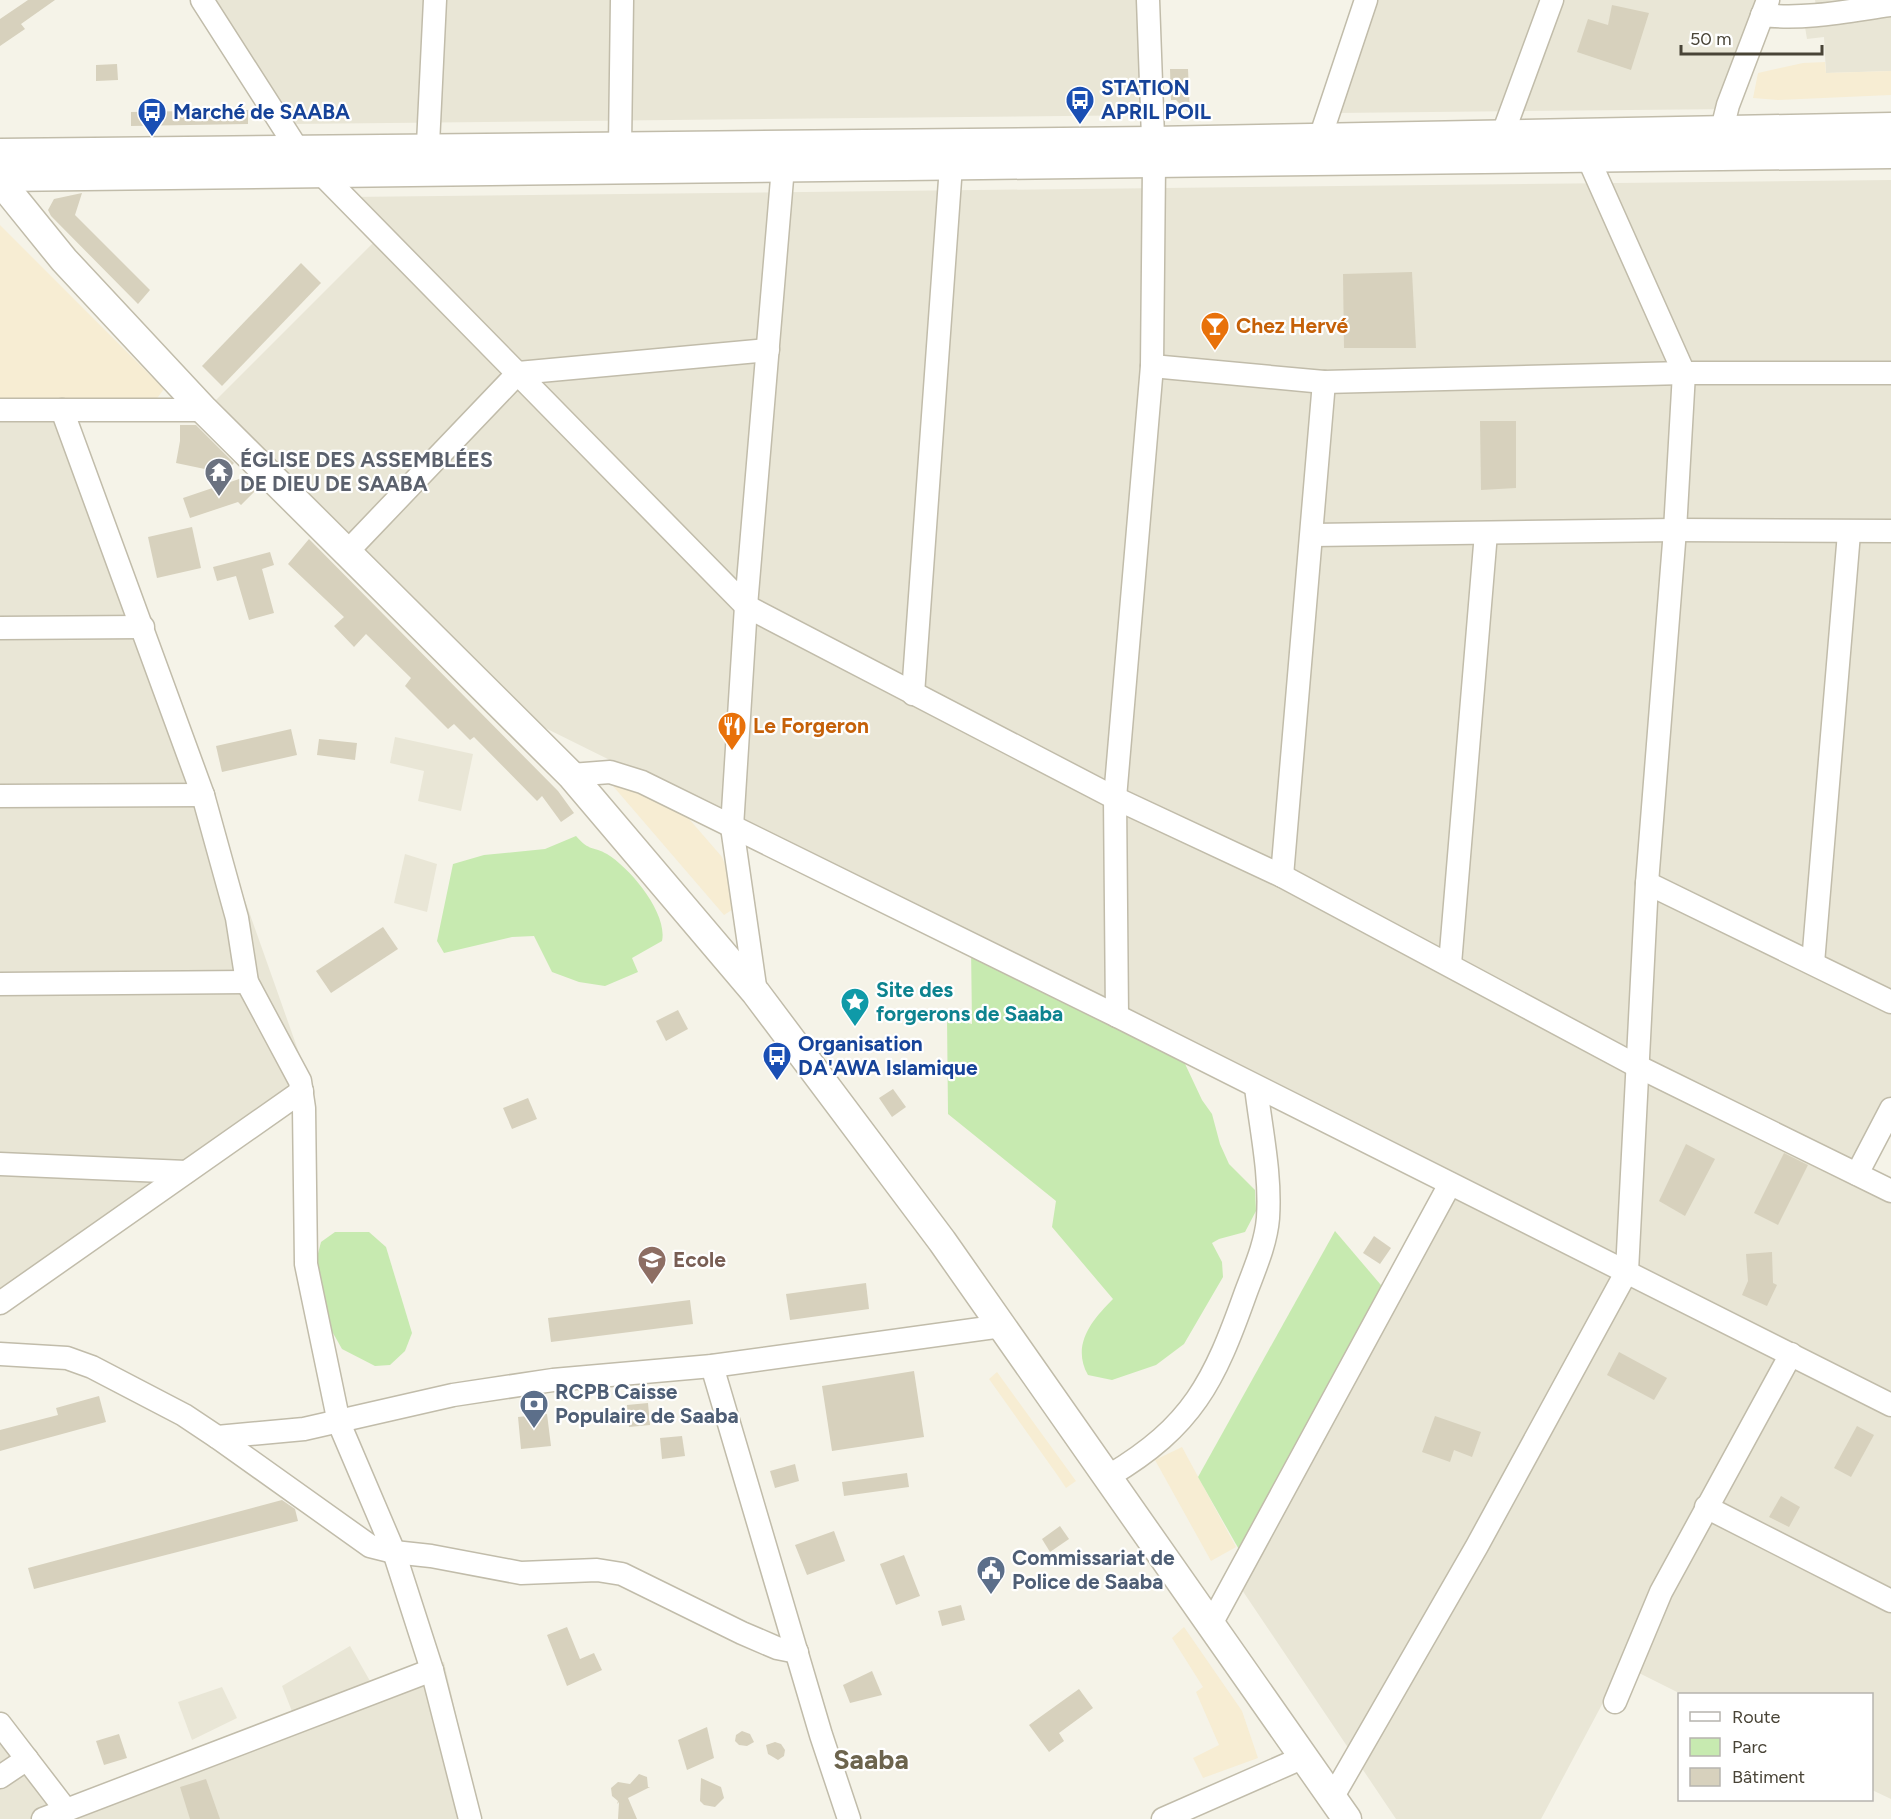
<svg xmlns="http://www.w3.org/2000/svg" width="1891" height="1819" font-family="Figtree,sans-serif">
	<rect width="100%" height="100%" fill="#f5f3e8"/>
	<g fill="#e9e6d6">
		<polygon points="210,0 1155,0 1159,115 291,124"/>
		<polygon points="1373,0 1776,0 1735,109 1336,113"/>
		<polygon points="1815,0 1891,0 1891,71 1826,73 1824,37 1807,39 1804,21 1818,19"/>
		<polygon points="1891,180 1891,1122 1863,1175 1891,1189 1891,1799 1872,1790 1872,1694 1681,1694 1623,1665 1541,1819 1396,1819 1238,1584 1458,1180 525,718 207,409 383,233 347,197"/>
		<polygon points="0,408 71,409 310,1084 0,1298"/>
		<polygon points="395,737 473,754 461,811 418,801 424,771 390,763"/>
		<polygon points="405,854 437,864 427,912 394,903"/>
		<polygon points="350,1646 374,1688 444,1662 480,1819 0,1819 0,1719 66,1807 295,1719 282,1686"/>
		<polygon points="222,1687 237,1718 192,1740 178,1702"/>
	</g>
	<g fill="#f7edd3">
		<polygon points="1825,62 1826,73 1891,71 1891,95 1778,100 1753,98 1758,73 1803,63"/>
		<polygon points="0,225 164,389 149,409 0,408"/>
		<polygon points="622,778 683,812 722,857 741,904 724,915 613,786"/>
		<polygon points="997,1372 1076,1481 1066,1488 1058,1476 989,1379"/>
		<polygon points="1182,1447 1236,1547 1211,1561 1155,1460"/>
		<polygon points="1184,1627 1242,1711 1258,1758 1203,1778 1193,1758 1219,1745 1196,1692 1203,1687 1172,1638"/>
	</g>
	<g fill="#c7eab0">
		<path d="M576,836C590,852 593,846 607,854C630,868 668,913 662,941L632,958L638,972L605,986L579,982L552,972L534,936L512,937L444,953L437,941L453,864L484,855L545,849Z"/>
		<path d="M971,947L1179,1051L1202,1100L1212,1114L1220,1144L1229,1164L1255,1190L1256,1211L1245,1232L1219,1239L1212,1243L1222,1262L1223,1277L1184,1344L1156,1365L1112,1380L1088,1375C1071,1345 1092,1320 1113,1299L1052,1227L1056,1201L948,1114L947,1017L972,1024Z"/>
		<polygon points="1335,1231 1386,1291 1241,1553 1198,1477"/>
		<polygon points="335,1232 369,1232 386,1247 412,1333 405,1351 390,1365 375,1366 342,1349 329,1326 316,1261 321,1242"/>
	</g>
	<g fill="#d7d1bd">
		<polygon points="28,0 55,0 21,24 25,29 0,46 0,19"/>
		<polygon points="1612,5 1649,13 1631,70 1577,52 1588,19 1608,25"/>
		<polygon points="117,64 118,80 96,81 96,65"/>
		<polygon points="1170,69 1188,69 1190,114 1176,100 1171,100"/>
		<polygon points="248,110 248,124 131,126 131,112"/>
		<polygon points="82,193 75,215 150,290 138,304 51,216 48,210 54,199"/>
		<polygon points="301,263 321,283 222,386 202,366"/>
		<polygon points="1412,272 1416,348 1344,348 1343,274"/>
		<polygon points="1480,421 1516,421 1516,488 1481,490"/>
		<polygon points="180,425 196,425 234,463 224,473 176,463 180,441"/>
		<polygon points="242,478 255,491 241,505 238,502 190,518 183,498"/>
		<polygon points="192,527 201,568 157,578 148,537"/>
		<polygon points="309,539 558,791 574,813 561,822 542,796 537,801 474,737 470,740 454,724 448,729 405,686 411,678 366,634 354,647 334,626 344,617 288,564"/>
		<polygon points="270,552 274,565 262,569 274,613 249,620 236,576 217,581 213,567"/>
		<polygon points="291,729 297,755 222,772 216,746"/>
		<polygon points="319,739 357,743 355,760 317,755"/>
		<polygon points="383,927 398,949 331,993 316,971"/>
		<polygon points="678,1010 688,1029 666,1041 656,1021"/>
		<polygon points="893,1089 906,1107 892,1117 879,1098"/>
		<polygon points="528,1098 537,1119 512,1129 503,1108"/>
		<polygon points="1686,1144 1715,1159 1685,1216 1659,1201"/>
		<polygon points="1784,1153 1808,1165 1778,1225 1754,1213"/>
		<polygon points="1374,1236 1391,1248 1380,1264 1363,1253"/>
		<polygon points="1772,1252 1773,1283 1777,1285 1767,1306 1742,1295 1748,1281 1746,1254"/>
		<polygon points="866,1283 869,1309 790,1320 786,1294"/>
		<polygon points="690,1300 693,1324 551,1342 548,1318"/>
		<polygon points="1619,1352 1667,1378 1654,1400 1607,1375"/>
		<polygon points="914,1371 924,1437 832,1451 822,1386"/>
		<polygon points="99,1396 106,1422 0,1451 0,1430 58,1415 56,1408"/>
		<polygon points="648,1403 650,1425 629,1427 627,1405"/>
		<polygon points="547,1414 551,1446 521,1449 518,1417"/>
		<polygon points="1435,1416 1481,1432 1472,1457 1454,1450 1450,1462 1422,1452"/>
		<polygon points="1857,1426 1874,1435 1851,1477 1834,1468"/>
		<polygon points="682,1436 685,1456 662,1459 660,1438"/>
		<polygon points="795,1464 799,1481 775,1488 770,1471"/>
		<polygon points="907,1473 909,1487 844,1496 842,1482"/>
		<polygon points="1781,1496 1800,1507 1789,1527 1769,1517"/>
		<polygon points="282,1500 295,1509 298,1521 34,1589 28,1568"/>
		<polygon points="1060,1526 1069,1539 1050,1552 1042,1539"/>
		<polygon points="834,1531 845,1561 807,1575 795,1545"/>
		<polygon points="904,1555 920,1596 896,1605 880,1564"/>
		<polygon points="961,1605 965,1620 942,1626 938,1611"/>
		<polygon points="567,1627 580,1659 594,1653 602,1670 567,1686 547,1635"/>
		<polygon points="872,1671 882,1695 850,1703 843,1685"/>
		<polygon points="1079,1689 1093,1708 1059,1733 1064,1741 1049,1752 1029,1725"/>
		<polygon points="707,1727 714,1758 687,1770 678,1740"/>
		<polygon points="742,1731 750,1734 754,1742 747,1746 739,1745 735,1741 736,1735"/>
		<polygon points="119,1734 127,1758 104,1765 96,1741"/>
		<polygon points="775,1742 781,1744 785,1750 784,1756 778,1760 768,1754 766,1745"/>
		<polygon points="639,1774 647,1777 648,1787 650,1787 628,1798 637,1819 618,1819 619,1802 617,1804 618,1801 612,1796 611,1788 618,1782 630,1784"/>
		<polygon points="701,1778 721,1787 724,1798 715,1807 704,1805 700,1801"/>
		<polygon points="206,1779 220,1819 190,1819 180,1787"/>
	</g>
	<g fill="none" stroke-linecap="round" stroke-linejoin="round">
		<g stroke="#c1bcaa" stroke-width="25">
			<g id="minor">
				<polyline points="202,0 298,150 746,606 1115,798 1282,876 1637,1066 1891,1191"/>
				<path d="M1762,15C1806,20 1848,11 1891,5"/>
				<polyline points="1722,129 1728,105 1768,0"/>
				<polyline points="1502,136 1552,0"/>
				<polyline points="1320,138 1366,0"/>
				<polyline points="620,146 622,0"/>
				<polyline points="427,165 435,0"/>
				<polyline points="1152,366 1324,382 1684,373 1891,373"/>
				<polyline points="0,410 204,410"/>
				<polyline points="62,410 203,795 237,918 247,982 300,1081 304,1108 306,1264 339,1423 394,1552 432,1670 470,1819"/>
				<polyline points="1313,535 1675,530 1891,531"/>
				<polyline points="347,552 518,373 768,350"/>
				<polyline points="0,628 143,627"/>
				<polyline points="913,694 951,166"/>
				<polyline points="571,775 610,772 642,782 1117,1016 1891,1405"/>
				<polyline points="0,796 203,795"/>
				<polyline points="1282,876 1324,382"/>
				<polyline points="1647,883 1891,1002"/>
				<polyline points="1813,963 1849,533"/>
				<polyline points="1450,964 1486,533"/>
				<polyline points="0,984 247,982"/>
				<polyline points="756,993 732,827 746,606 783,167"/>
				<polyline points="1117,1016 1115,798 1152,366 1154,165 1148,0"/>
				<polyline points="0,1164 186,1172"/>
				<polyline points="1857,1174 1891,1109"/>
				<polyline points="0,1303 302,1091"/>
				<polyline points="0,1354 67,1358 92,1367 184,1415 217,1437 304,1429 453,1395 553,1380 712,1366 1002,1326"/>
				<polyline points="712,1366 821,1735 849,1819"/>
				<polyline points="217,1437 370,1546 394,1552 431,1556 521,1573 597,1570 622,1574 742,1633 777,1648 797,1652"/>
				<path d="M1109,1476C1193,1426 1214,1382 1246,1292C1255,1268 1266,1243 1268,1218C1271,1174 1261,1130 1256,1087"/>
				<polyline points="1706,1507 1891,1601"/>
				<polyline points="1211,1624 1450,1184"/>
				<polyline points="1615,1702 1661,1592 1791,1354"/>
				<polyline points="0,1724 66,1810"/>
				<polyline points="0,1777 27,1759"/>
				<polyline points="1332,1798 1477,1546 1627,1271 1647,883 1675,530 1684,373 1589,160"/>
				<polyline points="43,1819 432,1670"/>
				<polyline points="1163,1819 1304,1757"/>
			</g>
		</g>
		<g stroke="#c1bcaa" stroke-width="31">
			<g id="tertiary">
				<polyline points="0,153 1153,141 1891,127"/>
				<path d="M0,177C630,164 1261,167 1891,154"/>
				<polyline points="0,181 64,260 204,410 571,775 756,993 942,1241 1347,1819"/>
			</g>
		</g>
		<use href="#minor" stroke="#fff" stroke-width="22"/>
		<use href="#tertiary" stroke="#fff" stroke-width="28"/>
	</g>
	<defs>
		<g id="bus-pin" transform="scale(1.5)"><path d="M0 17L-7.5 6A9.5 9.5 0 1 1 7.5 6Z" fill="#1a4fb4" stroke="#fff"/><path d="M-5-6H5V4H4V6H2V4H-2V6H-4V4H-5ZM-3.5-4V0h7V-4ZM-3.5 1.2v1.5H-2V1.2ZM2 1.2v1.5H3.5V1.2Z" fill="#fff"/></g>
		<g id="bar-pin" transform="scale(1.5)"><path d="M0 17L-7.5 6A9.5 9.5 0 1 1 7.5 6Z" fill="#e8710a" stroke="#fff"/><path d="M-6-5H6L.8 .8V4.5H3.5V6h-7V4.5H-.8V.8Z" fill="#fff"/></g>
		<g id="temple-pin" transform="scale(1.5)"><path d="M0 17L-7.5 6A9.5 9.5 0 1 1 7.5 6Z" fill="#6b7280" stroke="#fff"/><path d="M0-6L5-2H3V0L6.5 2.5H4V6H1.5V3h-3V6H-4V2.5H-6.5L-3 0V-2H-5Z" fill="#fff"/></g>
		<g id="restaurant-pin" transform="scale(1.5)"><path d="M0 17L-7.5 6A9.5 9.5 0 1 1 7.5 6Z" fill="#e8710a" stroke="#fff"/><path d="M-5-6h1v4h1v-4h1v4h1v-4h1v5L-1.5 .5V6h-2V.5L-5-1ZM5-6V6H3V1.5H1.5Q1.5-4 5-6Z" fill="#fff"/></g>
		<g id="sight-pin" transform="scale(1.5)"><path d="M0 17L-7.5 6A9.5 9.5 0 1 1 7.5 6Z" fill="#0f9aa8" stroke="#fff"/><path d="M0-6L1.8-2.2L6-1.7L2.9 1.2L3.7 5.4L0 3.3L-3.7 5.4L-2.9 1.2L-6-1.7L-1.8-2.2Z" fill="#fff"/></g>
		<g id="school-pin" transform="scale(1.5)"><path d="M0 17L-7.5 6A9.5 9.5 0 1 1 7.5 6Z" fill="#8d6e63" stroke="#fff"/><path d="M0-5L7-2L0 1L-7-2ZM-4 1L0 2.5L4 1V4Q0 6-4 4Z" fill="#fff"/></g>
		<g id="bank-pin" transform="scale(1.5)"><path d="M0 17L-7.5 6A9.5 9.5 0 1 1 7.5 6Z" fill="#5c6f8a" stroke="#fff"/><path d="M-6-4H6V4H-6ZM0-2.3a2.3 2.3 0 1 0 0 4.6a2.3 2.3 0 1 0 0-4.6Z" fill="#fff"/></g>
		<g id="civic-pin" transform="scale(1.5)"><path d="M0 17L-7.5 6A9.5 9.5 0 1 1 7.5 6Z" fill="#5c6f8a" stroke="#fff"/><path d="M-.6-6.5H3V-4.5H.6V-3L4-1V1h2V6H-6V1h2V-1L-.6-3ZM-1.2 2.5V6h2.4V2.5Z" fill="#fff"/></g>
	</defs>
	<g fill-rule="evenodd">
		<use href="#bus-pin" x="1080" y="100"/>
		<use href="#bus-pin" x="152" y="112"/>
		<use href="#bar-pin" x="1215" y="326"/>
		<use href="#temple-pin" x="219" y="472"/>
		<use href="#restaurant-pin" x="732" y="726"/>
		<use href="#sight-pin" x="855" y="1002"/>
		<use href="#bus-pin" x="777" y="1056"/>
		<use href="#school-pin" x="652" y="1260"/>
		<use href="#bank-pin" x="534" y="1404"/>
		<use href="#civic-pin" x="991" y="1570"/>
	</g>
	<g text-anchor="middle" stroke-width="4.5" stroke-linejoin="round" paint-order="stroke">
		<g font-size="21" font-weight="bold" fill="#164399" stroke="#fff" text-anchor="start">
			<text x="1101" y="95">STATION<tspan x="1101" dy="24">APRIL POIL</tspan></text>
			<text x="173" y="119">Marché de SAABA</text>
			<text x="798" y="1051">Organisation<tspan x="798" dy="24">DA'AWA Islamique</tspan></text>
		</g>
		<g font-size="21" font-weight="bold" fill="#c56008" stroke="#fff" text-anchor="start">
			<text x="1236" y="333">Chez Hervé</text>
			<text x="753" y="733">Le Forgeron</text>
		</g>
		<g font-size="21" font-weight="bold" fill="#5b616d" stroke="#fff" text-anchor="start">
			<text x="240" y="467">ÉGLISE DES ASSEMBLÉES<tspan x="240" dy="24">DE DIEU DE SAABA</tspan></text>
		</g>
		<g font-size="21" font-weight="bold" fill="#0d838f" stroke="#fff" text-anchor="start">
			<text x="876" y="997">Site des<tspan x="876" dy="24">forgerons de Saaba</tspan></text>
		</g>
		<g font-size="21" font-weight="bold" fill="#785e54" stroke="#fff" text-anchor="start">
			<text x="673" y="1267">Ecole</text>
		</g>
		<g font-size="21" font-weight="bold" fill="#4e5e75" stroke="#fff" text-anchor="start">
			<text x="555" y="1399">RCPB Caisse<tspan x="555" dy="24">Populaire de Saaba</tspan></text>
			<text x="1012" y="1565">Commissariat de<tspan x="1012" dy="24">Police de Saaba</tspan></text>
		</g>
		<g font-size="27" font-weight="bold" fill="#6c644d" stroke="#fff">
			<text x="871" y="1769">Saaba</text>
		</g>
	</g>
	<rect x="1678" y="1693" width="195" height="108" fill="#ffffff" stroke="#b6b4af" stroke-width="1.5"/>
	<rect x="1690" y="1712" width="30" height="9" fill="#ffffff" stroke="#b6b4af" stroke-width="1.5"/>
	<text x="1732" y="1723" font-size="18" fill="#494437">Route</text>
	<rect x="1690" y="1738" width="30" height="18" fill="#c7eab0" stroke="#b6b4af" stroke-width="1.5"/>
	<text x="1732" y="1753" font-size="18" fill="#494437">Parc</text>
	<rect x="1690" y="1768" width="30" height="18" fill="#d7d1bd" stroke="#b6b4af" stroke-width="1.5"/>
	<text x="1732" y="1783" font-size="18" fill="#494437">Bâtiment</text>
	<path d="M1681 45v9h141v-9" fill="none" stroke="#494437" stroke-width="3"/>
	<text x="1690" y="45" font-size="18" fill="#494437" stroke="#ffffff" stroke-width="4.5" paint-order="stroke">50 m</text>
</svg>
